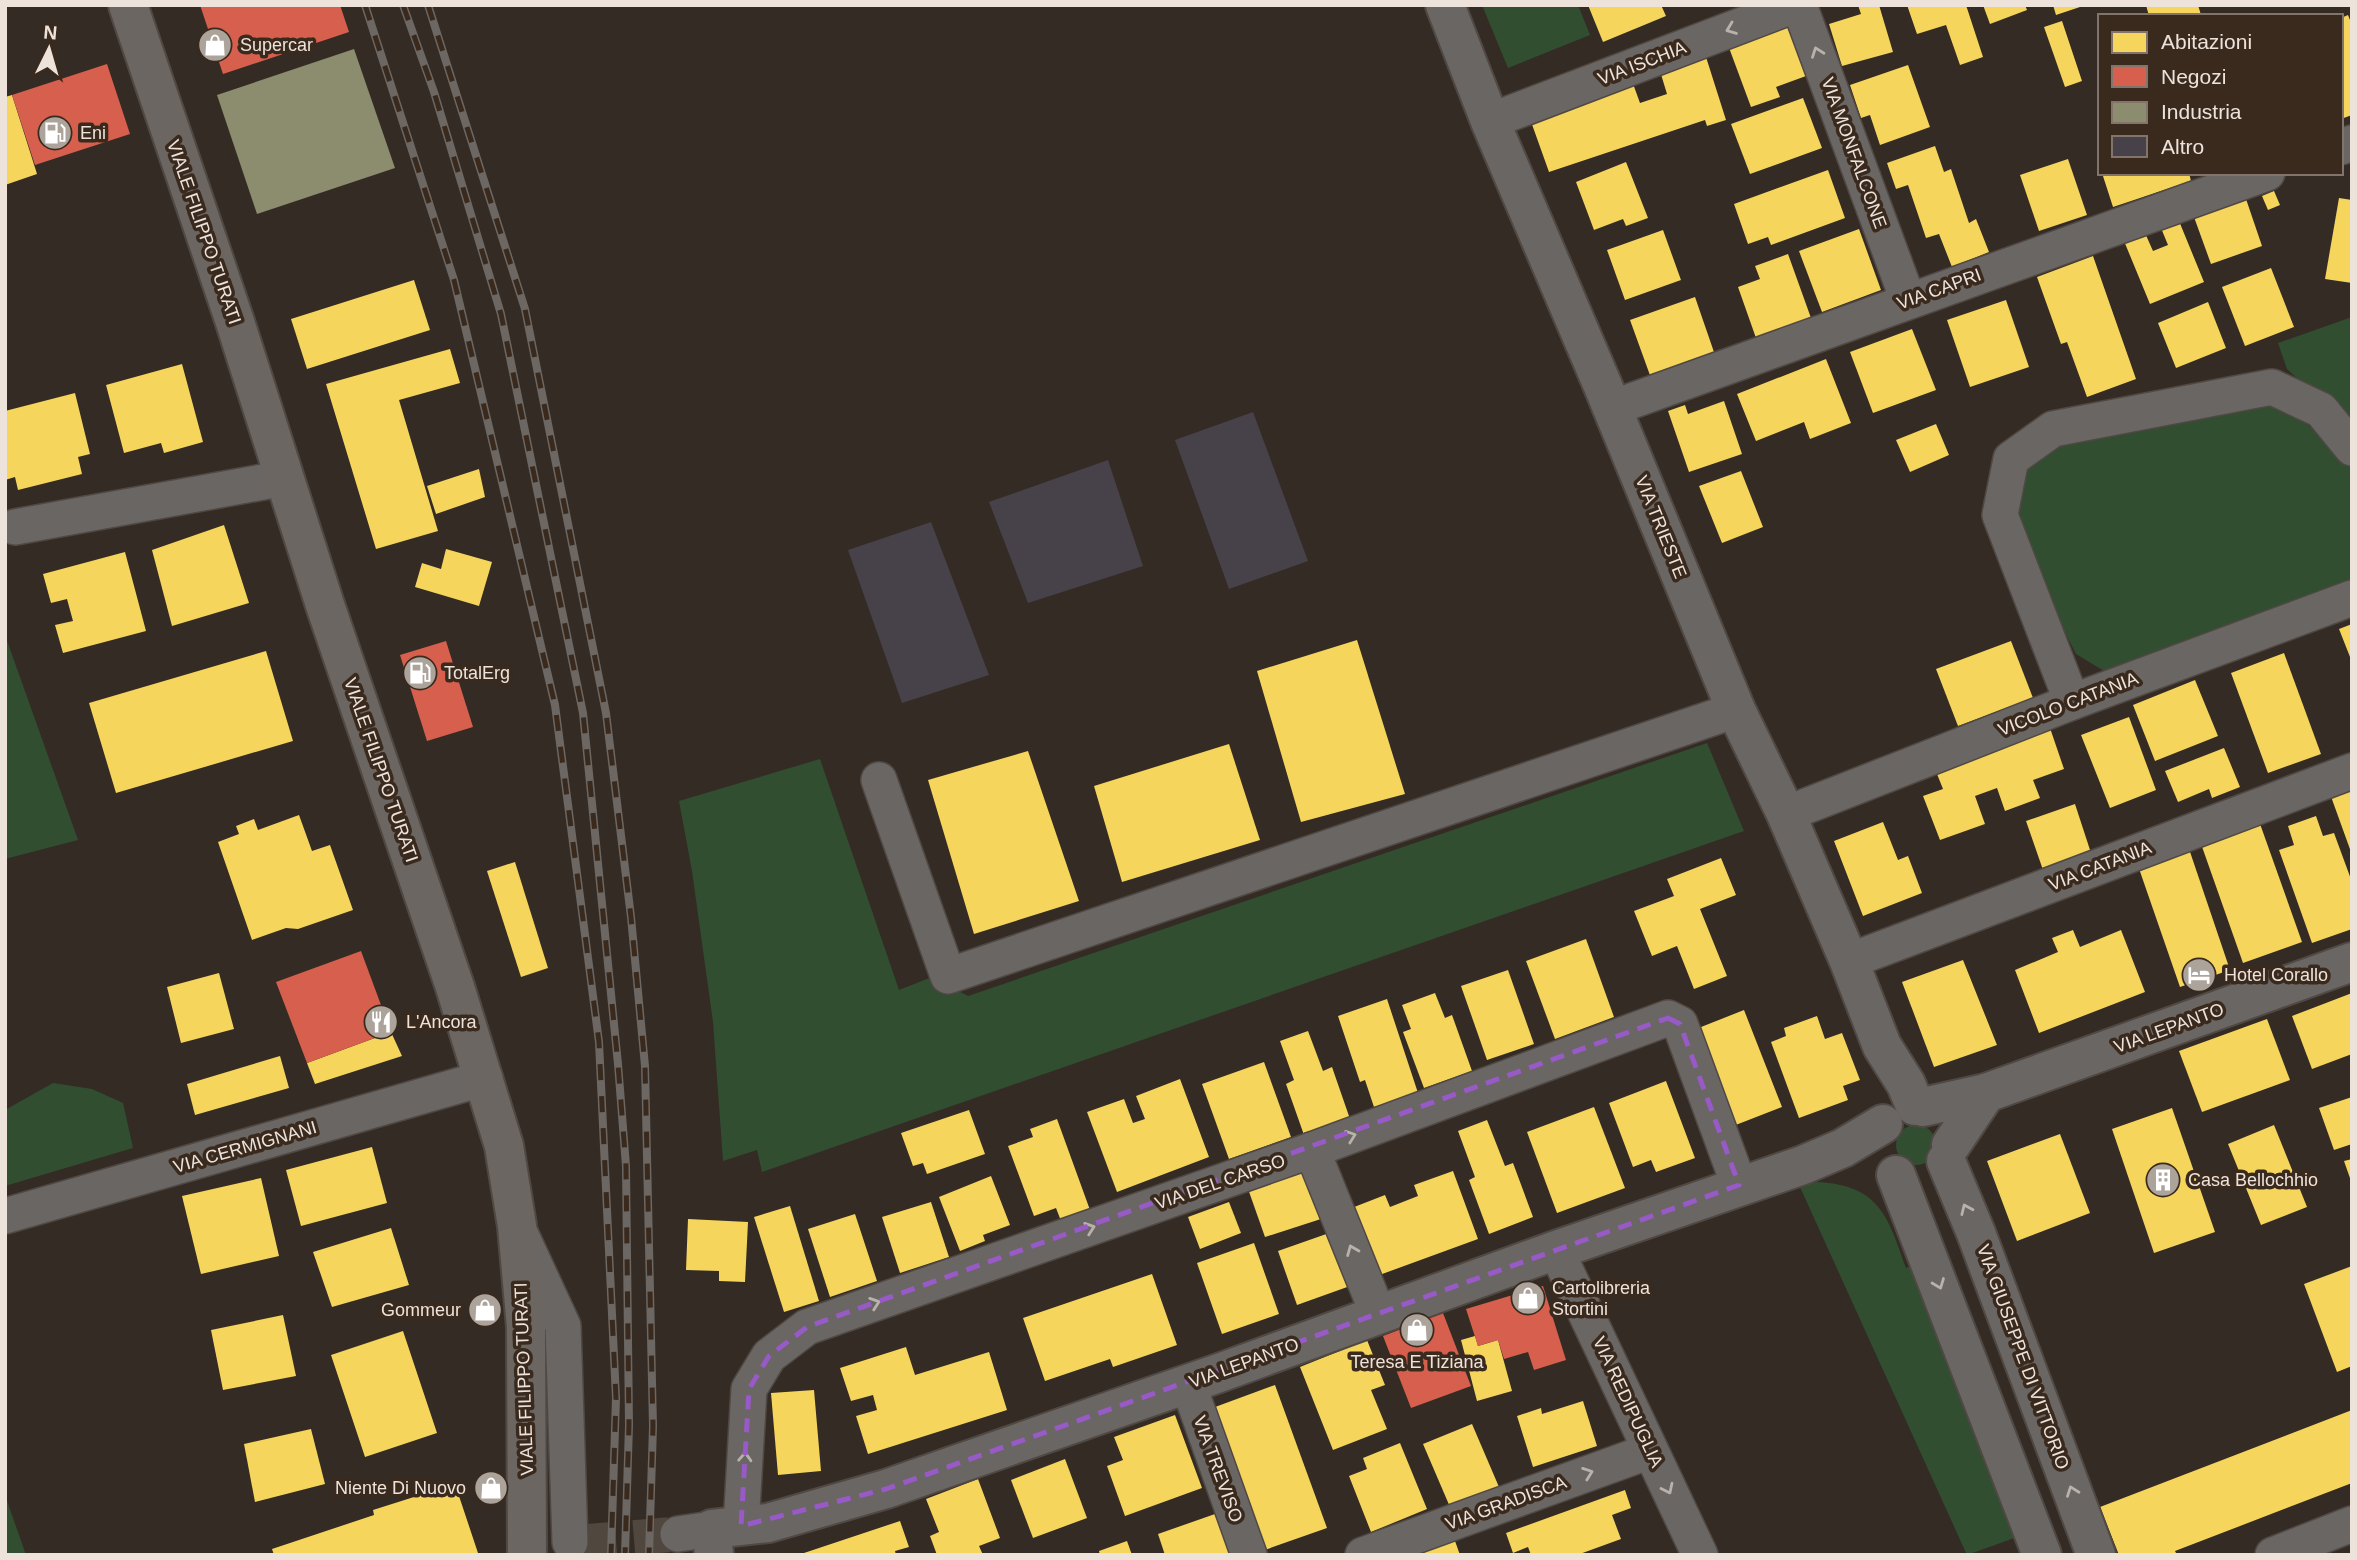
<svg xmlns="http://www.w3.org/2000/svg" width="2357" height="1560" font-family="Helvetica,sans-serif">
	<rect width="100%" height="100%" fill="#342b24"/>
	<g fill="#314e31">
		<polygon points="1482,5 1578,5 1590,35 1508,68"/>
		<polygon points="2352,317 2352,429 2287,369 2278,343"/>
		<polygon points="2272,394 2352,463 2352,582 2114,677 2076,654 2041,585 2013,518 2018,478 2049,443"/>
		<polygon points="5,635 78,840 5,859"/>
		<polygon points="1707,743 1744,831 762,1172 757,1150 723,1161 713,1022 692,871 679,801 820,759 899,990 932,977 968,996"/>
		<polygon points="53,1083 92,1089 123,1103 133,1148 5,1186 5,1110"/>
		<circle cx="1916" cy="1145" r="20"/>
		<path d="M1817,1182C1879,1185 1888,1216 1906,1268L1918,1263L2020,1536L1967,1555L1800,1187Z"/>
		<polygon points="5,1495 26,1555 5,1555"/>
	</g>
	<g fill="#f6d55c">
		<polygon points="1588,5 1661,5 1666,16 1603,42"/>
		<polygon points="1858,5 1879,5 1893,52 1842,66 1829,24 1861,14"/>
		<polygon points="1907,5 1966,5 1983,57 1960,65 1946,25 1917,34"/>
		<polygon points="1983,5 2025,5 2027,10 1990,24"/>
		<polygon points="2053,5 2083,5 2083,6 2056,15"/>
		<polygon points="2146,5 2198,5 2201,15 2149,16"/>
		<polygon points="2348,15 2352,25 2352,115 2341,119 2341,18"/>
		<polygon points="2062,21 2082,81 2065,87 2044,27"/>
		<polygon points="1786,23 1806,76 1776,87 1780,97 1751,107 1728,45"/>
		<polygon points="1706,57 1726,120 1707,126 1705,120 1549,172 1529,116 1632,81 1640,103 1667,94 1660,71"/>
		<polygon points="1908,65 1930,127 1880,145 1870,115 1861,118 1850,85"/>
		<polygon points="12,95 37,174 5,185 5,97"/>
		<polygon points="1803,98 1822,148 1750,174 1731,124"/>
		<polygon points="1935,146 1944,172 1951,169 1969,223 1976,219 1989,252 1952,267 1939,234 1926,238 1908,185 1896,189 1887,163"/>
		<polygon points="2068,159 2087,215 2039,231 2020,175"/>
		<polygon points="1626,162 1648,218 1626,226 1623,219 1594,230 1576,182"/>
		<polygon points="1828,170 1845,218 1771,245 1768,237 1748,244 1734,204"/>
		<polygon points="2102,173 2189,173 2191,181 2113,207"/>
		<polygon points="2274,191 2280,205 2268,210 2262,196"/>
		<polygon points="2339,198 2352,200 2352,283 2325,279"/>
		<polygon points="2246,199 2262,246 2211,264 2194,217"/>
		<polygon points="2179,221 2204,282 2150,304 2124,241 2145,233 2153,251 2168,245 2161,228"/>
		<polygon points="1859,229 1881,290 1822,312 1799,251"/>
		<polygon points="1663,230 1681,280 1625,300 1607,250"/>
		<polygon points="1788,254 1811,318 1756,338 1738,287 1760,279 1755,266"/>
		<polygon points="2093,256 2136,379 2087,397 2067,342 2061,344 2037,277"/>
		<polygon points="2271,268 2294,327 2245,346 2222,287"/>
		<polygon points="414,280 430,330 307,369 291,319"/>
		<polygon points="1695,297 1715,355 1651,378 1630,320"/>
		<polygon points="2006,300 2029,367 1970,387 1947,320"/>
		<polygon points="2208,302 2226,348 2176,368 2158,323"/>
		<polygon points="1912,329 1936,390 1873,413 1850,352"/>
		<polygon points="450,349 460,383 399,400 438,531 376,549 326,384"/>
		<polygon points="1826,359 1851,423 1810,439 1804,422 1756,441 1737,394"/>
		<polygon points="182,364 203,442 164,453 161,443 124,453 106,385"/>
		<polygon points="75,393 90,454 78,457 82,474 18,490 15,477 5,480 5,411"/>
		<polygon points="1724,401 1742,454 1689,472 1668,411 1685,405 1688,414"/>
		<polygon points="1936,424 1949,455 1910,472 1896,440"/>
		<polygon points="479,469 485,497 436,514 427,486"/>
		<polygon points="1741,471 1763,527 1722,543 1699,486"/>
		<polygon points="224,525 249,603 172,626 152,550"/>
		<polygon points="446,549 492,562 479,606 415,587 422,563 441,569"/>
		<polygon points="125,552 146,631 63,653 55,625 73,621 67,599 51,603 43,574"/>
		<polygon points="2352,624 2352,662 2339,629"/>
		<polygon points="1357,640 1405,794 1301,822 1257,671"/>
		<polygon points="2011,641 2033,698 1958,726 1936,669"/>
		<polygon points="266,651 293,741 116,793 89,703"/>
		<polygon points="2284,653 2321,754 2268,773 2231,673"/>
		<polygon points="2195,680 2218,736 2155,761 2133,705"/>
		<polygon points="2129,717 2156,790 2110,808 2081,735"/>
		<polygon points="2050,728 2064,769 2033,780 2040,798 2005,811 1997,788 1975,796 1985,824 1940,840 1923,796 1943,789 1935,769"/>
		<polygon points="1229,744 1260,840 1122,882 1094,786"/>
		<polygon points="2224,748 2240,787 2212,798 2209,789 2178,802 2165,771"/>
		<polygon points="1028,751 1079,901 974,934 928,780"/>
		<polygon points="2352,783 2352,852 2351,852 2329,791"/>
		<polygon points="2075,804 2091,853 2043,870 2026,821"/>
		<polygon points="299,815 312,851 330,845 353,910 298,929 286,928 252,940 218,842 239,834 236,826 254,819 258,830"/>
		<polygon points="2316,816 2323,836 2334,833 2352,882 2352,929 2312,943 2279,850 2294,845 2288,826"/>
		<polygon points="2259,821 2302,942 2243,963 2200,841"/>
		<polygon points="1883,822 1898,860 1908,856 1922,893 1863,916 1834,841"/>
		<polygon points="2186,840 2230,970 2180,987 2135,857"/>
		<polygon points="1721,858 1736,895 1700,909 1727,976 1694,989 1677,946 1652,956 1634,911 1674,896 1667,879"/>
		<polygon points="515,862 548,968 521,977 487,871"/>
		<polygon points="2073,930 2080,947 2121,930 2145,992 2039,1033 2015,970 2058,952 2052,938"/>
		<polygon points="1586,939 1614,1017 1555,1039 1526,961"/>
		<polygon points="1963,960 1997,1045 1934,1067 1902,982"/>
		<polygon points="1508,970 1534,1044 1487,1060 1461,986"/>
		<polygon points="219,973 234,1029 181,1043 167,987"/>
		<polygon points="1435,993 1445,1018 1452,1015 1472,1071 1424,1088 1403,1032 1411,1029 1402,1005"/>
		<polygon points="2352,993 2352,1054 2312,1069 2292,1016"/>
		<polygon points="1387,999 1418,1093 1374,1107 1365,1080 1360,1082 1338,1016"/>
		<polygon points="1744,1010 1782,1107 1728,1128 1691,1031"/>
		<polygon points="1817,1016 1825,1039 1842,1033 1860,1080 1843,1086 1848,1100 1799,1118 1771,1042 1786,1036 1784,1028"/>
		<polygon points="2267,1019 2290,1080 2202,1112 2179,1051"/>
		<polygon points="1308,1031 1323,1071 1332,1067 1350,1119 1304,1135 1286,1084 1294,1080 1280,1041"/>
		<polygon points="391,1032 402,1056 315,1084 307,1063"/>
		<polygon points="280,1056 289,1088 195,1115 187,1084"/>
		<polygon points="1264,1062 1291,1137 1229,1159 1202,1084"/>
		<polygon points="1180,1079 1209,1157 1117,1192 1087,1112 1124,1099 1133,1123 1145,1119 1136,1096"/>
		<polygon points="1666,1081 1695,1158 1656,1172 1651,1160 1633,1167 1609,1103"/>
		<polygon points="2352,1097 2352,1144 2334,1150 2319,1108"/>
		<polygon points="1594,1107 1625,1188 1557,1213 1527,1132"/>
		<polygon points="2172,1108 2215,1232 2154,1253 2112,1129"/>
		<polygon points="969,1110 985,1154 927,1174 923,1163 913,1166 901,1133"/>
		<polygon points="1057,1119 1090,1210 1061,1221 1056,1208 1034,1216 1008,1146 1033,1137 1030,1129"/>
		<polygon points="1487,1120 1505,1166 1513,1163 1533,1217 1489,1234 1469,1180 1475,1177 1458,1131"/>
		<polygon points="2274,1125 2307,1207 2261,1225 2228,1144"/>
		<polygon points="2060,1134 2090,1213 2017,1241 1987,1161"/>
		<polygon points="372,1147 387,1203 301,1226 286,1170"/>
		<polygon points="2352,1159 2352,1181 2351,1181 2344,1161"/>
		<polygon points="1306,1166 1324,1218 1265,1237 1247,1186"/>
		<polygon points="1453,1171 1478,1239 1374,1277 1349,1209 1385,1195 1390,1207 1418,1196 1414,1185"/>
		<polygon points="991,1176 1010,1225 983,1235 985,1241 960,1251 939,1197"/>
		<polygon points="261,1178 279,1256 201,1274 182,1196"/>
		<polygon points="931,1202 949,1257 900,1273 882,1217"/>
		<polygon points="1229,1202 1241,1233 1200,1249 1188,1217"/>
		<polygon points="790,1206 819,1301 784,1312 754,1217"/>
		<polygon points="855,1214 877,1281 830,1297 808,1229"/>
		<polygon points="688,1219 748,1222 745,1282 719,1281 719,1271 686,1270"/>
		<polygon points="391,1228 409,1285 332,1307 313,1252"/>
		<polygon points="1332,1232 1350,1286 1297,1305 1278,1251"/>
		<polygon points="1254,1243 1279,1314 1222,1334 1197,1263"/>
		<polygon points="2352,1266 2352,1366 2337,1372 2304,1284"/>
		<polygon points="1152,1274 1177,1345 1113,1367 1110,1359 1045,1381 1023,1318"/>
		<polygon points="283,1315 296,1376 223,1390 211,1330"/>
		<polygon points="403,1331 437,1433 365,1457 331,1355"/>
		<polygon points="1475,1336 1478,1346 1498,1340 1512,1391 1477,1401 1461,1340"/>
		<polygon points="1367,1340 1385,1385 1371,1390 1387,1429 1333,1450 1300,1367"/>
		<polygon points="906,1347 915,1375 989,1352 1007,1410 868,1454 856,1416 877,1410 873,1395 851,1401 840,1368"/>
		<polygon points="1275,1385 1327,1528 1259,1552 1207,1410"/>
		<polygon points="814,1390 821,1471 778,1475 771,1393"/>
		<polygon points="1583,1401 1597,1446 1533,1467 1517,1416 1541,1408 1542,1414"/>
		<polygon points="2352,1410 2352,1483 2175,1551 2177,1555 2119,1555 2100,1507"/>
		<polygon points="1175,1415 1202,1488 1125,1516 1107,1466 1123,1460 1114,1437"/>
		<polygon points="1472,1424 1499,1487 1450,1507 1423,1444"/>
		<polygon points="311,1429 325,1484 255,1502 244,1444"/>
		<polygon points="1400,1443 1427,1509 1371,1532 1349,1476 1367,1469 1363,1458"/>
		<polygon points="1065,1459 1087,1518 1033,1538 1011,1480"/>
		<polygon points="978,1479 1000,1538 979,1546 983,1555 937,1555 930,1536 939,1532 926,1499"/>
		<polygon points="455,1484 478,1553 274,1555 272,1549 374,1515 373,1510"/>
		<polygon points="1625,1490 1631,1508 1612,1515 1621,1539 1577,1555 1531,1555 1528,1547 1513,1553 1506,1533"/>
		<polygon points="1215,1514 1230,1555 1165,1555 1158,1534"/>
		<polygon points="900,1521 909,1547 895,1551 896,1555 798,1555"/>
		<polygon points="1127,1541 1132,1555 1100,1555 1099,1551"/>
		<polygon points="1455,1541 1460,1555 1418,1555 1418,1554"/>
	</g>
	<g fill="#d6604d">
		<polygon points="200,5 340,5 349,32 223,74"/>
		<polygon points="107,64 130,134 35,165 12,95"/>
		<polygon points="446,641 473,727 427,741 400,655"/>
		<polygon points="361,951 391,1032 307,1063 276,982"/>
		<polygon points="1543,1286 1566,1360 1534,1370 1528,1352 1504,1359 1498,1340 1478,1346 1466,1309"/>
		<polygon points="1443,1313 1471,1386 1411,1408 1383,1336"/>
	</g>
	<polygon fill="#8c8c6e" points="354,49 395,168 257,214 217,95"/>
	<g fill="#474249">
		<polygon points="1253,412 1308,561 1229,589 1175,440"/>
		<polygon points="1108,460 1143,566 1028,603 989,502"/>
		<polygon points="931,522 989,675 902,703 848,550"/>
	</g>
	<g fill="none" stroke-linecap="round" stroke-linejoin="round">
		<polyline stroke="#50473f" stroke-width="35" stroke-dasharray="35 18" stroke-linecap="butt" points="581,1542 678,1534"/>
		<g stroke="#504843" stroke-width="38">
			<g id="minor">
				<polyline points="1799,5 1908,300"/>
				<polyline points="1490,121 1795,5"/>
				<polyline points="2341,147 2352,143"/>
				<polyline points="1612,408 2267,173"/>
				<polyline points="15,527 285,478"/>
				<polyline points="2072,702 2000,515 2011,459 2053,429 2272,387 2321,410 2352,448"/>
				<polyline points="879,780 948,976 1736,710"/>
				<polyline points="1786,814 2072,702 2352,598"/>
				<polyline points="1849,961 2352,771"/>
				<polyline points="1312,1150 1378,1314"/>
				<polyline points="5,1216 485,1078"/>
				<polyline points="521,1235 563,1326 570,1542"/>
				<polyline points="1556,1250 1700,1555"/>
				<polyline points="1188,1384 1249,1555"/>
				<polyline points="741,1526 749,1389 769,1356 807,1327 1312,1150 1668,1018 1680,1024 1739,1185"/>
				<polyline points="678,1534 712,1529"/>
				<polyline points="1363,1555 1650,1451"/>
				<polyline points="2273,1555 2352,1524"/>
			</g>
		</g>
		<g stroke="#504843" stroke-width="42">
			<g id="tertiary">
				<polyline points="1445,5 1490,121 1603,386 1736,710 1786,814 1849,961 1882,1046 1906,1084 1915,1106"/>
				<polyline points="1923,1107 1986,1093 2352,962"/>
				<polyline points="1951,1145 1986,1093"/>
				<polyline points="1946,1161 1976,1233 2096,1555"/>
				<polyline points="1896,1175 2042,1555"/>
				<polyline points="714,1555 712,1529 768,1523 886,1489 1219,1373 1556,1250 1803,1165 1843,1148 1883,1124"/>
			</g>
		</g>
		<g stroke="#504843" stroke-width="42">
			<polyline id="primary" points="128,5 235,322 325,605 455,987 504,1146 517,1226 526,1327 527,1555"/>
		</g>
		<use href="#minor" stroke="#6a6663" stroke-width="35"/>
		<use href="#tertiary" stroke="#6a6663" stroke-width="38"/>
		<use href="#primary" stroke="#6b6661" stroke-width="38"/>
		<g stroke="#6c6763" stroke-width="8">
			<g id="rail">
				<polyline points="365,5 454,280 555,705 599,1042 616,1398 611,1555"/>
				<polyline points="403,5 434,92 501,314 583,713 618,1064 626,1166 629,1425 625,1555"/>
				<polyline points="428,5 525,309 606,713 631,917 645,1066 653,1426 649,1555"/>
			</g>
		</g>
		<use href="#rail" stroke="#3a2a1e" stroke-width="5" stroke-dasharray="16" stroke-linecap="butt"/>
	</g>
	<defs><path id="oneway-chevron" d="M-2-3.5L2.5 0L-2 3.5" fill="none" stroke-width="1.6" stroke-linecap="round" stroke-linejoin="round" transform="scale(1.75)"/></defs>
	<g stroke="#b9b1ab">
		<use href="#oneway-chevron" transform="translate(1731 29) rotate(159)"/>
		<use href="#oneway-chevron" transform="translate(1817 52) rotate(-110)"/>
		<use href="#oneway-chevron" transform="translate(1351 1136) rotate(-20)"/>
		<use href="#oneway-chevron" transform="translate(1966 1209) rotate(-114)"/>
		<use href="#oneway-chevron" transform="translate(1090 1228) rotate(-19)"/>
		<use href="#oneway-chevron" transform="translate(1352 1250) rotate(-112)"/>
		<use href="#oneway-chevron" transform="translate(1939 1284) rotate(69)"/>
		<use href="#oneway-chevron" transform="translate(875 1303) rotate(-19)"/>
		<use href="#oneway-chevron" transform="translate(745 1457) rotate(-87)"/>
		<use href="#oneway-chevron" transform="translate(1588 1473) rotate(-20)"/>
		<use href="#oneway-chevron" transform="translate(1668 1489) rotate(64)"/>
		<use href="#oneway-chevron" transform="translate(2072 1491) rotate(-110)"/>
	</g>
	<path fill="none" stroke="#985ac6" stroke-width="5" stroke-dasharray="14 9" stroke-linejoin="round" d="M1668,1018L1680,1024L1739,1185L886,1489L741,1526L749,1389L769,1356L807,1327Z"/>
	<defs>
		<g id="shop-disc" transform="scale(1.75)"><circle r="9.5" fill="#aca39b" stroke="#3a2a1e"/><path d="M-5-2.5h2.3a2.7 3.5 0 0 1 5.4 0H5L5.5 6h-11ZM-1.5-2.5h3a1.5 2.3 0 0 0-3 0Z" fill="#fff"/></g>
		<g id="fuel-disc" transform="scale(1.75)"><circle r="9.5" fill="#aca39b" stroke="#3a2a1e"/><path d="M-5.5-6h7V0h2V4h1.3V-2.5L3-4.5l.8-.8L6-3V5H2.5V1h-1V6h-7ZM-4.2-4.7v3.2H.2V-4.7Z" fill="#fff"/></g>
		<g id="hotel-disc" transform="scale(1.75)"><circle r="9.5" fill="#aca39b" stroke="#3a2a1e"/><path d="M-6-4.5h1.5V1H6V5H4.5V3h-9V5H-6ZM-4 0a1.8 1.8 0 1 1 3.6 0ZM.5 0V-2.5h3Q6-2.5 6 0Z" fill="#fff"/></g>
		<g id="restaurant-disc" transform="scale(1.75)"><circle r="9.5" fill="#aca39b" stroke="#3a2a1e"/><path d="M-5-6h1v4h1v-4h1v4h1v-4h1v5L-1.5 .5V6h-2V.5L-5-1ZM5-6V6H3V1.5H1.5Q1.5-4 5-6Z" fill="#fff"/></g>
		<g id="building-disc" transform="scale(1.75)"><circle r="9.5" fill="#aca39b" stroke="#3a2a1e"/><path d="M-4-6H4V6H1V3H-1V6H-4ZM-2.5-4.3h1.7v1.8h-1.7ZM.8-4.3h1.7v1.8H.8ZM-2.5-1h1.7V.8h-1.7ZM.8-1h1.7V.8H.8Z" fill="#fff"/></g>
	</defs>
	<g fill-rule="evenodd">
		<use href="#shop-disc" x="215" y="45"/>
		<use href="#fuel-disc" x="55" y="133"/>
		<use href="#fuel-disc" x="420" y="673"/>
		<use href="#hotel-disc" x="2199" y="975"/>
		<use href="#restaurant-disc" x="381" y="1022"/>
		<use href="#building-disc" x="2163" y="1180"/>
		<use href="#shop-disc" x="1528" y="1298"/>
		<use href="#shop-disc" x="485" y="1310"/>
		<use href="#shop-disc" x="1417" y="1330"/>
		<use href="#shop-disc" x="491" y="1488"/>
	</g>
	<g text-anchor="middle" stroke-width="7" stroke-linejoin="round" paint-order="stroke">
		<g font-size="18" fill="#ede3db" stroke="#3a2a1e" text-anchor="start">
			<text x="240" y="51">Supercar</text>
			<text x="80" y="139">Eni</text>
			<text x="444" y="679">TotalErg</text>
			<text x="2224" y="981">Hotel Corallo</text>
			<text x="406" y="1028">L'Ancora</text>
			<text x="2188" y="1186">Casa Bellochhio</text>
			<text x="1552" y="1294">Cartolibreria<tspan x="1552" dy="21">Stortini</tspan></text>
			<text x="461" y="1316" text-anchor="end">Gommeur</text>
			<text x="1417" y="1368" text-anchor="middle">Teresa E Tiziana</text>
			<text x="466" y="1494" text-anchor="end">Niente Di Nuovo</text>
		</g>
		<g font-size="18" fill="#ede3db" stroke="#3a2a1e">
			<text transform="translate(1642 63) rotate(-21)" y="6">VIA ISCHIA</text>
			<text transform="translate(1854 153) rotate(70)" y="6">VIA MONFALCONE</text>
			<text transform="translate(204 232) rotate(71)" y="6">VIALE FILIPPO TURATI</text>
			<text transform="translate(1939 289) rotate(-20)" y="6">VIA CAPRI</text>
			<text transform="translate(1661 527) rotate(68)" y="6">VIA TRIESTE</text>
			<text transform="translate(2068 704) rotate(-21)" y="6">VICOLO CATANIA</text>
			<text transform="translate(381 770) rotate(71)" y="6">VIALE FILIPPO TURATI</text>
			<text transform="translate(2100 866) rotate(-21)" y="6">VIA CATANIA</text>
			<text transform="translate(2169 1028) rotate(-20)" y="6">VIA LEPANTO</text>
			<text transform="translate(245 1147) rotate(-16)" y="6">VIA CERMIGNANI</text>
			<text transform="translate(1220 1182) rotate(-19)" y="6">VIA DEL CARSO</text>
			<text transform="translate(2023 1357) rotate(70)" y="6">VIA GIUSEPPE DI VITTORIO</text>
			<text transform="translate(1244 1363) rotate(-20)" y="6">VIA LEPANTO</text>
			<text transform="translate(524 1379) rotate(-92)" y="6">VIALE FILIPPO TURATI</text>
			<text transform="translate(1628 1402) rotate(65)" y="6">VIA REDIPUGLIA</text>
			<text transform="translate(1218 1469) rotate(70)" y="6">VIA TREVISO</text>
			<text transform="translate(1506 1503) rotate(-20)" y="6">VIA GRADISCA</text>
		</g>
	</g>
	<rect width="2357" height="1560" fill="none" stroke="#ede3db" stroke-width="14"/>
	<rect x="2098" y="14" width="245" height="161" fill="#3a2a1e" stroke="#82746a" stroke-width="2"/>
	<rect x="2112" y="32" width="35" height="21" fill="#f6d55c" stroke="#82746a" stroke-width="2"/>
	<text x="2161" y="49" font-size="21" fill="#ede3db">Abitazioni</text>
	<rect x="2112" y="66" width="35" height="21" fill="#d6604d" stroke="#82746a" stroke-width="2"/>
	<text x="2161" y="84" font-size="21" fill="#ede3db">Negozi</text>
	<rect x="2112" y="102" width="35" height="21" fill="#8c8c6e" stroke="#82746a" stroke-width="2"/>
	<text x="2161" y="119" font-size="21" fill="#ede3db">Industria</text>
	<rect x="2112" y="136" width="35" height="21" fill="#474249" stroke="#82746a" stroke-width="2"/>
	<text x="2161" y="154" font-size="21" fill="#ede3db">Altro</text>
	<g transform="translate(49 49) rotate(5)" stroke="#3a2a1e" stroke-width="5" paint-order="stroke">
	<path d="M0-5L12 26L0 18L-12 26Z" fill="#ede3db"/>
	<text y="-10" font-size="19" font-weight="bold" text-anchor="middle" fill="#ede3db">N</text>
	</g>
</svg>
